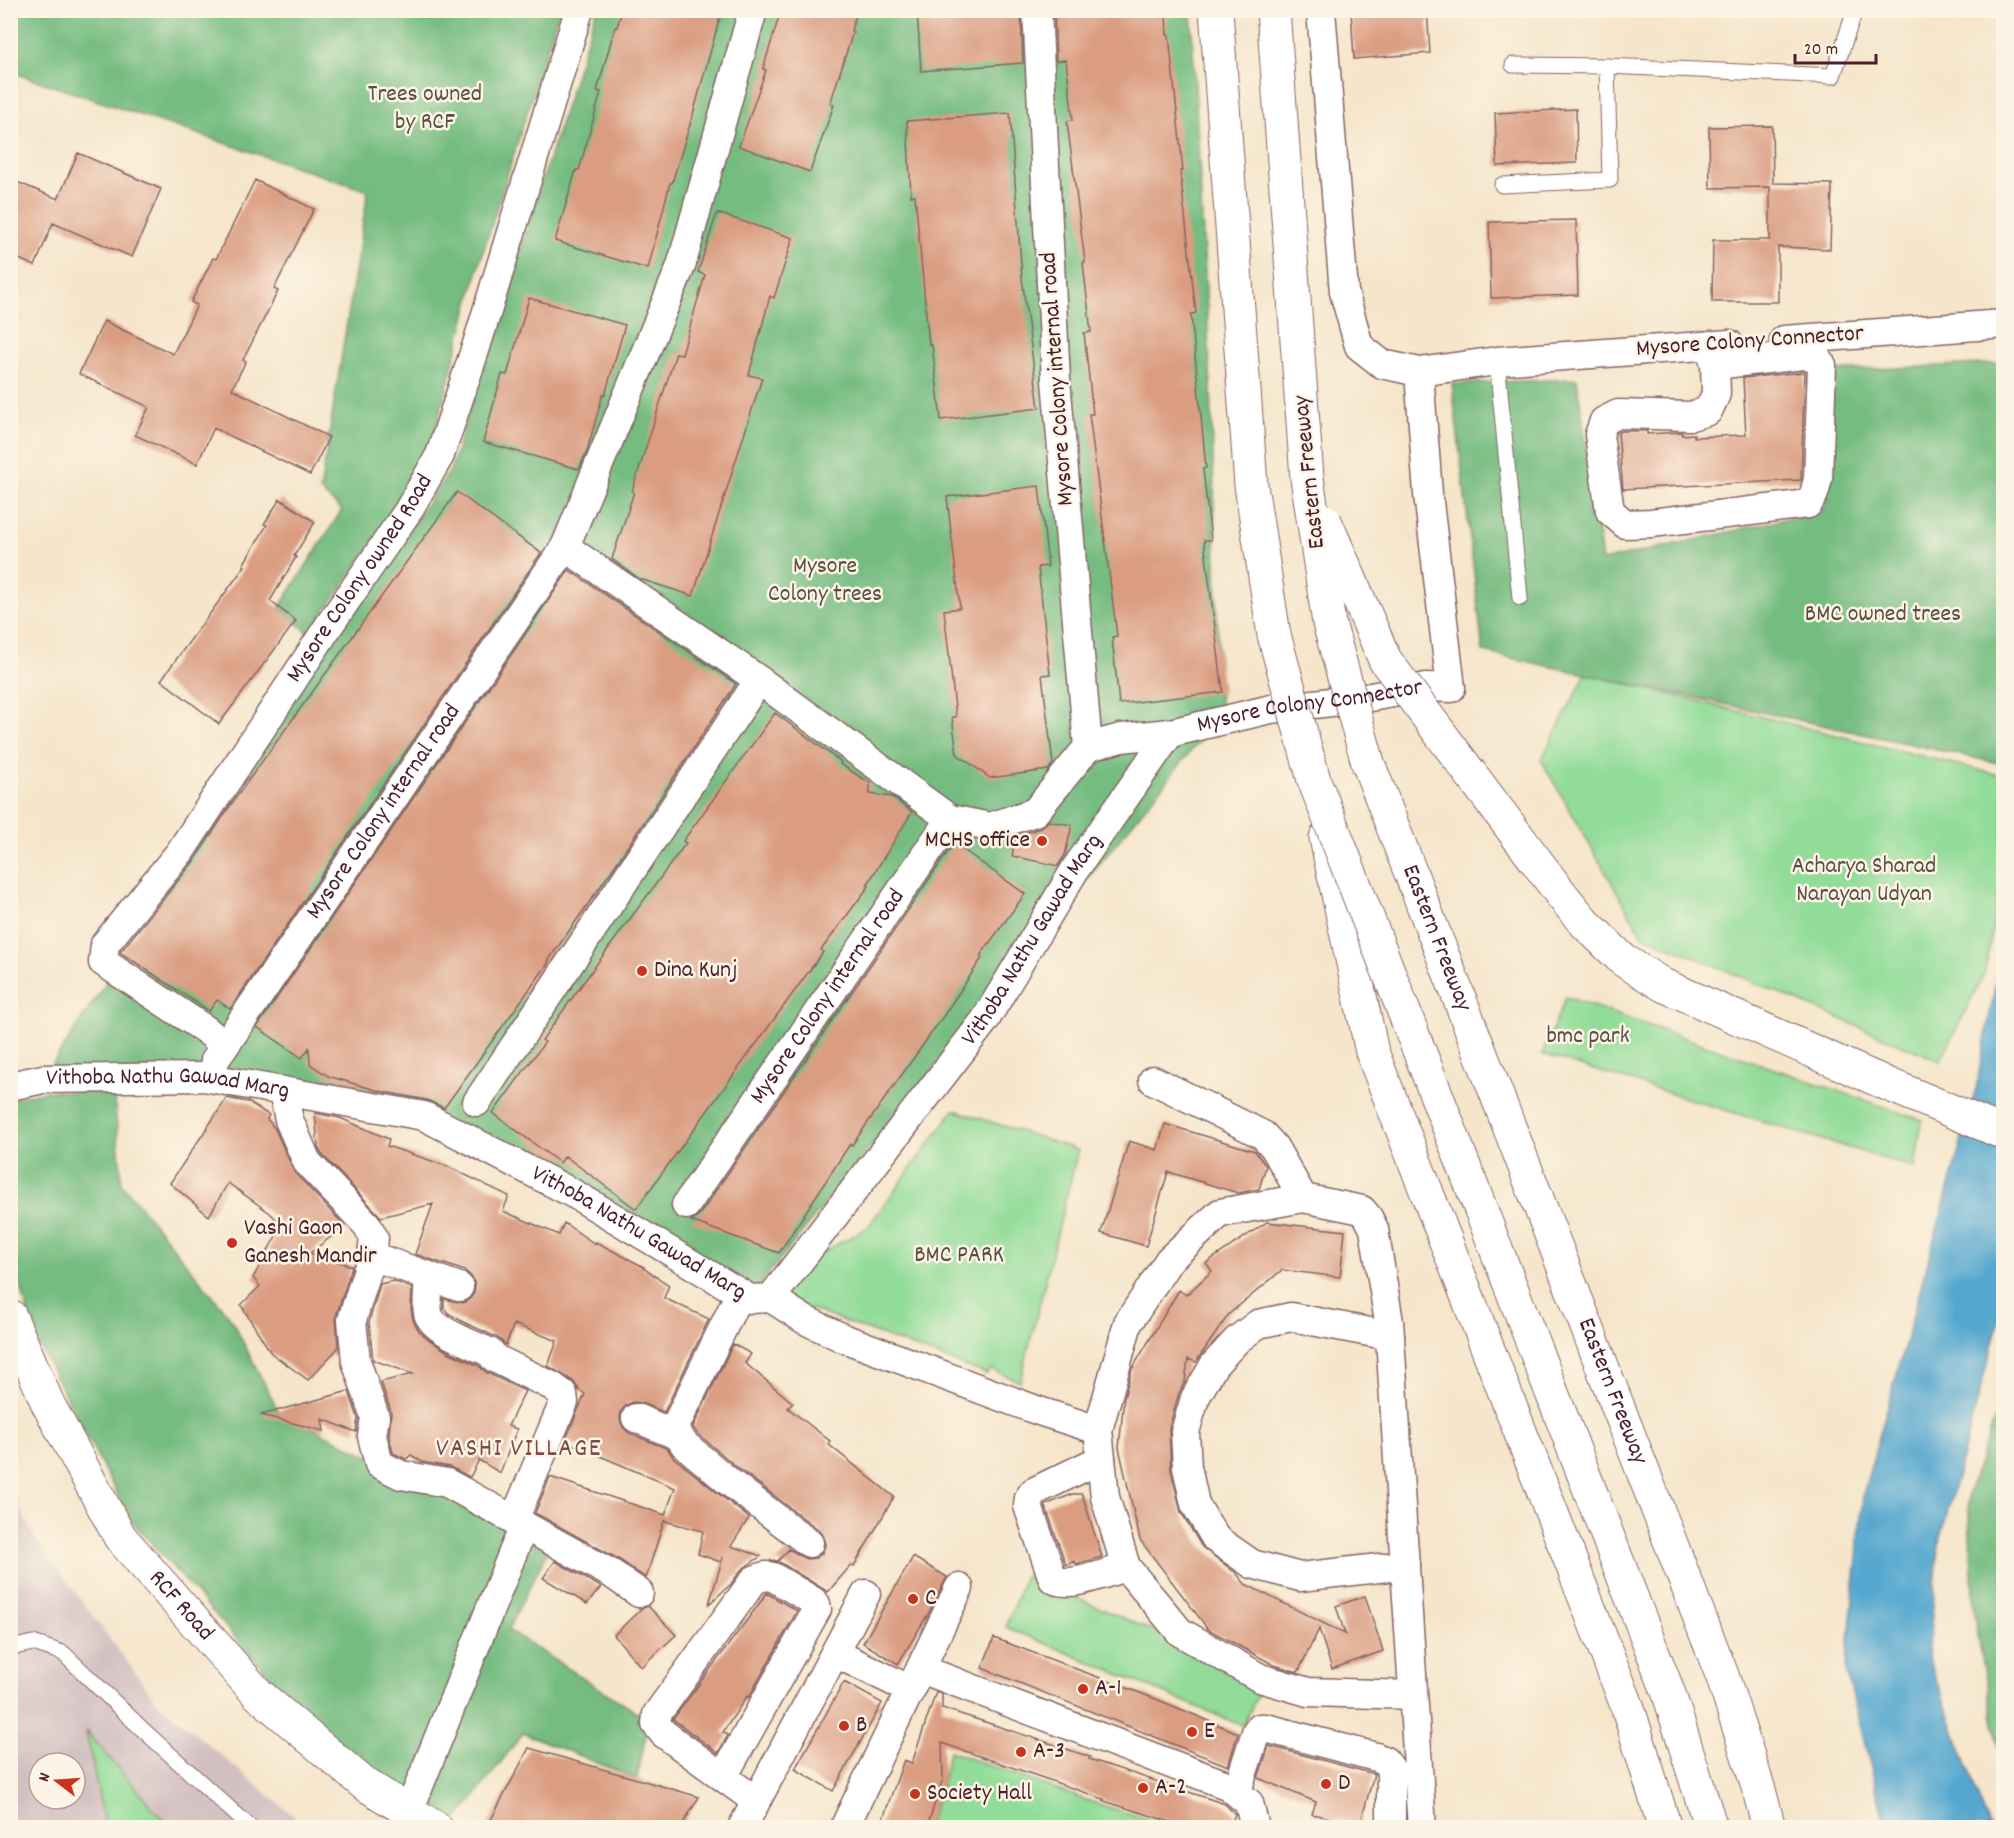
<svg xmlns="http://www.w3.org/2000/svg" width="2014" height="1838" viewBox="0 0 2014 1838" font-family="Dekko,sans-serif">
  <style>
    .industrial { fill: #d2bfc1; fill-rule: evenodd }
    .green { fill: #91dc98; stroke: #6e7e62; stroke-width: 1.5 }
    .forest { fill: #74bc80; stroke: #5f6e56; stroke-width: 1.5 }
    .water { fill: #54a7cf; stroke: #4f637d; stroke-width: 1.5 }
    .building { fill: #da9d82 }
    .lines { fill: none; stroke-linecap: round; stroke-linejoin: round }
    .lane-casing { stroke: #866463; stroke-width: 17 }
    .street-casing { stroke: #866463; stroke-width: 31 }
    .secondary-casing { stroke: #866463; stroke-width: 35 }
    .highway-casing { stroke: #866463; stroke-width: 35 }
    .lane { stroke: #fff; stroke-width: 15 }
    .street { stroke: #fff; stroke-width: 28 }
    .secondary { stroke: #fff; stroke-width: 33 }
    .highway { stroke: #fff; stroke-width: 33 }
    .highway-bridge-casing { stroke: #866463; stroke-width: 35; stroke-linecap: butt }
    .highway-bridge { stroke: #fff; stroke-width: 33 }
    .poi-dot { fill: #c8321e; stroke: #fcf5e5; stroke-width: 2 }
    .labels { text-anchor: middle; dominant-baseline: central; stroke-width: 5; stroke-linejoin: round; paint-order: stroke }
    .park-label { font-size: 24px; fill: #5c4e46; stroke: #fcf5e5 }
    .street-label { font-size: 24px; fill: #4a1f2b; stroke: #fcf5e5 }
    .poi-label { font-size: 24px; fill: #4a1f2b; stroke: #fcf5e5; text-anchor: start }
    .neighbourhood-label { font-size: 26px; letter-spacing: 1.5px; fill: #7c4b49; stroke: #fcf5e5 }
  </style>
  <rect width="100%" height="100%" fill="#fcf5e5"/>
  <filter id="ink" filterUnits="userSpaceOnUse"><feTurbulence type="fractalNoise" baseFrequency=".0167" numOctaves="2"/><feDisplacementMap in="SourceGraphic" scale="12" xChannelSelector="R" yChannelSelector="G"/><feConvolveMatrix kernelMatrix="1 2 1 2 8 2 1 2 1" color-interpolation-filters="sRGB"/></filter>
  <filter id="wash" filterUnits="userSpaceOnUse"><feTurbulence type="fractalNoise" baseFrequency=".008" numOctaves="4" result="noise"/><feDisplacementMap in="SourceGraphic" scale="24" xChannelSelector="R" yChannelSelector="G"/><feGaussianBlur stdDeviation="1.35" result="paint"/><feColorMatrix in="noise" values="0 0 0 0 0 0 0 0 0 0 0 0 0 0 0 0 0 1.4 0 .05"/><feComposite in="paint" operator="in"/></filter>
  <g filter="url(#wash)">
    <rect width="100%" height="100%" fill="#f5e5ca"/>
    <path class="industrial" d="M10 1487 34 1537 157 1702 307 1827H11ZM39 1763H75V1799H39Z"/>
    <path class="green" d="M1586 674 2003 776V866L1985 972 1940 1061 1642 935 1541 760Z
      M1566 997 1922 1120 1915 1168 1542 1054Z
      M954 1110 1078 1150 1020 1382 991 1369 987 1374 756 1289 867 1228Z
      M1025 1576 1265 1679 1243 1726 1006 1627Z
      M86 1731 169 1827H105Z
      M949 1751 1086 1800 1173 1827 927 1828 943 1779Z"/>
    <path class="forest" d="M11 11H559L479 265 425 470 309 633 279 608 342 510 320 491 368 191 11 72Z
      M596 11H1191L1211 386 1220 715 756 1289 424 1116 48 1071 337 630 450 471Z
      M2003 363V764L1483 652 1452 384 1577 379 1602 561 1824 510 1831 371Z
      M46 1091 114 1093 122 1184 231 1319 279 1412 551 1545 508 1630 649 1720 637 1779 523 1733 457 1820 384 1780 289 1698 131 1520 35 1338 11 1251 10 1099Z
      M2003 1396V1766L2001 1761 1974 1615 1968 1493Z"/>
    <path class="water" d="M2003 943V1305L1939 1544 1928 1657 1988 1824 1992 1827H1886L1846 1670 1863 1495 1976 1089Z"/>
    <g id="blocks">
      <path class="building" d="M622 10H722L692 118 672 183H670L648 269 555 241 576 170H579L601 92 597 91 615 27H617Z
        M781 10H857L851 31 853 32 830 104 834 105 810 172 739 146 766 70 763 69Z
        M917 10H1021L1023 63 921 71Z
        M1054 10H1166L1167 35H1169L1183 171H1180L1196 313 1191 314 1206 468 1203 469 1211 540H1204L1223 692 1119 704 1112 637 1117 636 1089 414H1093L1084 333 1091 332 1083 263 1085 262 1067 121 1073 120 1066 60 1056 61Z
        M1351 10H1427L1430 53 1354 59Z
        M1576 109 1577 163 1497 166 1495 113Z
        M1010 113 1022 278 1039 408 941 420 932 345H929L915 195 911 196 907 121Z
        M1772 126 1773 183 1832 184 1830 249 1778 247V302H1712L1713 240H1770V187L1710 188 1709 127Z
        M78 153 161 189 132 257 53 223 35 266 10 255V179L58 199Z
        M255 180 314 209 274 289 278 291 243 360 246 361 232 389 329 437 310 475 214 428 197 464 135 435 149 407 79 374 104 321 173 354 197 305 191 302 213 258 216 259Z
        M717 213 793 238 774 298 770 296 749 375 762 378 693 596 640 579 612 559 634 492 632 491 676 353 682 354 705 275 698 272Z
        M1576 220 1578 295 1491 298 1489 222Z
        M529 298 625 325 605 395 603 394 587 451 579 469 483 442 502 374 507 375Z
        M1805 372 1801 480 1623 489 1618 432 1622 431H1647V434L1682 432V435L1694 434V437L1746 435 1743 378Z
        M1039 486 1048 566 1038 567 1050 674 1042 675 1053 764 1048 770 990 778 957 754 952 717H956L944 610 960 608 947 497Z
        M457 492 541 553 230 1009 217 1000 209 1011 121 953V951L194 861 232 803Z
        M280 499 315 522 294 556 296 557 270 601 296 621 219 724 161 680 245 566 243 565 267 525 264 524Z
        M569 570 736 684 614 867 548 961 549 962 444 1108 427 1100 379 1091 328 1076 310 1064 309 1048 302 1058 257 1027Z
        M775 713 841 762 840 764 870 783V794L892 797 912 812 867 885 869 886 821 950 823 952 636 1209 565 1156 560 1163 493 1113 545 1042 542 1040 588 976 686 843 683 841Z
        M1049 821 1072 825 1065 855 1058 866 1012 856 1016 836 1040 828Z
        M954 843 1025 894 980 956 982 958 942 1018 852 1145 850 1144 779 1253 691 1221 700 1214Z
        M227 1098 248 1102 269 1115 267 1119 275 1129 295 1173 345 1226 310 1253 352 1266 336 1316 338 1348 308 1380 271 1353 241 1305 260 1286 253 1278 282 1225 270 1213 228 1183 209 1216 170 1183Z
        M315 1113 340 1118 389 1139 387 1146 447 1166 509 1196 503 1211 559 1235 564 1223 595 1244 596 1242 644 1267 643 1268 669 1285 664 1298 709 1319 664 1412 642 1403 633 1402 626 1405 621 1411 620 1420 623 1427 629 1433 668 1449 673 1457 749 1518 731 1546 761 1556 741 1570 731 1584 709 1604 723 1557 721 1562 698 1554 703 1531 664 1521 646 1578 620 1560 535 1513 550 1477 665 1515 675 1488 565 1441 585 1394 579 1390 573 1381 548 1366 557 1341 514 1324 506 1345 498 1338 463 1322 448 1313 444 1308V1299L463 1303 470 1299 474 1293 475 1285 472 1277 465 1271 415 1254 433 1204 381 1217 321 1153 318 1147Z
        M1165 1124 1255 1151 1266 1166 1259 1189 1238 1193 1168 1172 1146 1246 1101 1233 1129 1141 1157 1150Z
        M1267 1222 1345 1231 1340 1277 1282 1270 1229 1314 1196 1362 1188 1359 1185 1382 1179 1393 1169 1428 1171 1470 1181 1512 1202 1547 1237 1574 1245 1584 1345 1634 1336 1606 1365 1596 1383 1651 1332 1669 1319 1629 1298 1672 1274 1665 1208 1629 1140 1540 1119 1448 1124 1398 1132 1369 1179 1290 1186 1295 1212 1271 1206 1263Z
        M393 1281 412 1288 411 1309 413 1320 419 1331 428 1339 448 1352 479 1366 487 1373 525 1391 508 1426 517 1429 500 1473 479 1460 470 1477 450 1467 422 1462 411 1455 406 1459 393 1453 389 1435 391 1412 381 1382 413 1374 373 1360 369 1322 380 1284Z
        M733 1344 751 1354 745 1363 793 1403 788 1408 830 1441 828 1444 894 1497 854 1566 851 1565 828 1592 781 1563 770 1560 778 1561 789 1549 806 1559 816 1558 822 1553 825 1546 824 1537 819 1530 738 1468 697 1433 693 1427Z
        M349 1391 358 1418 356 1432 322 1419 324 1431 261 1415Z
        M1073 1494H1082L1102 1557 1076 1564 1075 1561 1066 1565 1045 1505Z
        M913 1557 947 1577 927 1616 898 1664 863 1643Z
        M555 1561 601 1587 587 1604 543 1578Z
        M767 1593 797 1611 749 1697 747 1696 723 1732 728 1735 718 1753 673 1719Z
        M648 1606 676 1635 641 1667 614 1635 641 1609Z
        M994 1638 1156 1699 1238 1733 1228 1766 982 1668Z
        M844 1682 882 1703 833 1791 795 1769Z
        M936 1692 942 1694V1708L1052 1744 1090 1757 1089 1759 1225 1804 1235 1814 1230 1827H1187L1104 1801V1799L942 1743 943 1779 927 1827H880L904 1760 912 1763Z
        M1269 1746 1374 1774 1360 1825 1312 1814 1316 1802 1258 1778Z
        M529 1748 679 1791 699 1797 681 1827H487Z"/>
    </g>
  </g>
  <g filter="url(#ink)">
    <use href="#blocks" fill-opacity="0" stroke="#866463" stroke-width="1.5"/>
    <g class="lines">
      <g class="lane-casing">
        <path id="lane" d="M1607 66 1833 76 1855 10
          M1502 185 1610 180 1607 66 1513 65
          M1497 361 1520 598
          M10 1648 33 1643 63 1653 141 1728 251 1828"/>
      </g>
      <g class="street-casing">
        <g id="street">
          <path d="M1784 340 2004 324"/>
          <path d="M1710 345 1715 365 1716 394 1708 411 1691 416 1618 414 1604 421 1599 435 1610 511 1625 524 1651 523 1808 504 1814 494 1818 479 1822 365 1815 356 1803 355 1715 365"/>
          <path d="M1419 372 1497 361 1729 344"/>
          <path d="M759 680 950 819 990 827 1035 812 1088 747 1056 380 1037 10"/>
          <path id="s1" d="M1088 747 1121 738 1170 733 1271 709 1365 698 1426 687 1451 688 1428 494 1419 372 1382 364 1359 346 1344 292 1321 10"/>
          <path id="s2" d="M225 1045 206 1030 103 962 105 944 180 852 330 624 408 511 440 455 477 344 579 10"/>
          <path id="s3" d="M215 1060 565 547 681 266 753 10"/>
          <path d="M1153 1080 1263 1135 1274 1147 1303 1198"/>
          <path id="s4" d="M10 1086 43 1079 204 1077 424 1116 576 1195 750 1299 771 1298 985 1020 1076 868 1170 733"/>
          <path d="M283 1091 289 1120 307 1162 367 1225 374 1238 372 1256 459 1287"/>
          <path d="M477 1102 759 680 565 547"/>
          <path id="s5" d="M686 1205 950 819"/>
          <path d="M372 1256 352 1320 356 1361 375 1417 372 1436 379 1464 401 1475 447 1483 612 1574 639 1593"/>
          <path d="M427 1275C430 1289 426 1302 428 1313 432 1331 475 1345 491 1353L494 1358 552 1386 563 1394 564 1402 514 1520"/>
          <path d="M771 1298 805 1320 843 1338 1039 1411 1098 1430"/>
          <path d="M1390 1336 1291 1317 1258 1324 1237 1340 1214 1365 1195 1398 1185 1432 1187 1467 1195 1504 1216 1539 1252 1564 1300 1577 1405 1565"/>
          <path d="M636 1418 679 1436 684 1444 728 1481 809 1543"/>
          <path d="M672 1433 740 1293"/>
          <path d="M1101 1459 1033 1492 1029 1498 1028 1506 1053 1579C1070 1589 1107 1572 1126 1567"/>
          <path d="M835 1653 911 1690"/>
          <path d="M921 1669 1229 1786 1249 1803 1255 1828"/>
          <path d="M1413 1695 1308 1692 1260 1678 1180 1632 1126 1567 1105 1497 1098 1430 1128 1323 1169 1260 1220 1213 1303 1198 1362 1210 1368 1217 1374 1229 1389 1322 1422 1828"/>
          <path d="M723 1777 817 1609 816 1604 813 1601 773 1577 765 1576 754 1580 657 1714 656 1724 663 1733 723 1777 756 1801"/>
          <path d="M1237 1791 1256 1732 1259 1728H1266L1376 1757 1385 1761 1391 1769V1828"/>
          <path d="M409 1811 524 1525"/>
          <path d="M846 1824 959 1588"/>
          <path d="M742 1828 866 1594"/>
        </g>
      </g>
      <g class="secondary-casing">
        <g id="secondary">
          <path id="s6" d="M10 1316 48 1404 120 1537 258 1694 363 1783 436 1828"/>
        </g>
      </g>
      <g class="highway-casing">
        <path id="highway" d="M1273 10 1307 478
          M1326 838 1372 1052 1628 1708 1665 1828
          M1561 894 1583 921 1623 960 1663 985 1885 1083 2004 1133"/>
      </g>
      <use href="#lane" class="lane"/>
      <use href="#street" class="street"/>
      <use href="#secondary" class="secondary"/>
      <use href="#highway" class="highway"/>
      <g class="highway-bridge-casing">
        <g id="highway-bridge">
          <path d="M1216 10 1251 485 1274 635 1314 780 1669 1694 1711 1828"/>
          <path id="s7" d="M1307 478 1329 623 1368 763 1722 1675 1759 1790 1769 1828"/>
          <path d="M1325 521 1385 660 1561 894"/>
        </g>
      </g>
      <use href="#highway-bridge" class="highway-bridge"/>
    </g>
  </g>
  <g class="poi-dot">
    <circle cx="1042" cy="841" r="6"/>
    <circle cx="642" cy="971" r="6"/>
    <circle cx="232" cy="1243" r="6"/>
    <circle cx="913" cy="1599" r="6"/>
    <circle cx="1083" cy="1689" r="6"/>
    <circle cx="844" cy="1726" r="6"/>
    <circle cx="1192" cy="1732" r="6"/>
    <circle cx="1021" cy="1752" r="6"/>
    <circle cx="1326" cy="1784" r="6"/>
    <circle cx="1143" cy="1788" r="6"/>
    <circle cx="915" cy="1794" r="6"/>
  </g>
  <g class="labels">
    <g class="park-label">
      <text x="425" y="95">Trees owned<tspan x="425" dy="28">by RCF</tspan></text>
      <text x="825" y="567">Mysore<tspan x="825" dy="28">Colony trees</tspan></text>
      <text x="1883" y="615">BMC owned trees</text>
      <text x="1864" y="867">Acharya Sharad<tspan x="1864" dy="28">Narayan Udyan</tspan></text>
      <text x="1588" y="1037">bmc park</text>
      <text x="959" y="1256">BMC PARK</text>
    </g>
    <g class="street-label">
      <text transform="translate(1750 342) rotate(-4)">Mysore Colony Connector</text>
      <text transform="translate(1058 379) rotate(-94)">Mysore Colony internal road</text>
      <text transform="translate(1310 472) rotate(-96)">Eastern Freeway</text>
      <text stroke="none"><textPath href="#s2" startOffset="612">Mysore Colony owned Road</textPath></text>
      <text stroke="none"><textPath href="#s1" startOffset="226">Mysore Colony Connector</textPath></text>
      <text stroke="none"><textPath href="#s3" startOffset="300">Mysore Colony internal road</textPath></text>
      <text stroke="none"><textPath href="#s7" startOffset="480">Eastern Freeway</textPath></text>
      <text stroke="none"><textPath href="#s4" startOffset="1257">Vithoba Nathu Gawad Marg</textPath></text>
      <text stroke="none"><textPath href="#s5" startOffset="252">Mysore Colony internal road</textPath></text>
      <text stroke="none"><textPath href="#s4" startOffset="159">Vithoba Nathu Gawad Marg</textPath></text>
      <text stroke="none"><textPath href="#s4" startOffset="663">Vithoba Nathu Gawad Marg</textPath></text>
      <text stroke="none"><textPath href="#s7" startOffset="966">Eastern Freeway</textPath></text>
      <text stroke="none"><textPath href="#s6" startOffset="339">RCF Road</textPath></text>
    </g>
    <g class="poi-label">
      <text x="1030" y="841" text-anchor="end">MCHS office</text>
      <text x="654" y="971">Dina Kunj</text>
      <text x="244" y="1229">Vashi Gaon<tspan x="244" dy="28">Ganesh Mandir</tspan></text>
      <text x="925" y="1599">C</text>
      <text x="1095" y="1689">A-1</text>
      <text x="856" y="1726">B</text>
      <text x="1204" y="1732">E</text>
      <text x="1033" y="1752">A-3</text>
      <text x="1338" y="1784">D</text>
      <text x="1155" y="1788">A-2</text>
      <text x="927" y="1794">Society Hall</text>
    </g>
    <g class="neighbourhood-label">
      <text x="519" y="1449">VASHI VILLAGE</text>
    </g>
  </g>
  <rect width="2014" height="1838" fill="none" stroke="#fcf5e5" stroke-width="36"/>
  <g transform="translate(57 1781) rotate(287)"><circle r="28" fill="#fcf5e5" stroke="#b59f9b" stroke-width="1.5"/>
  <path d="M0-4.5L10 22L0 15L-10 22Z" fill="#c8321e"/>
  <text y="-9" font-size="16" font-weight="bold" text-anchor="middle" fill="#4a1f2b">N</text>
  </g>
  <path d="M1795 54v9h81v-9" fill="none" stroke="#4a1f2b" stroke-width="3"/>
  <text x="1804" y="54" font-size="18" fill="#4a1f2b" stroke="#fcf5e5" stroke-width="4.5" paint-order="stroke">20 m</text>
</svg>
